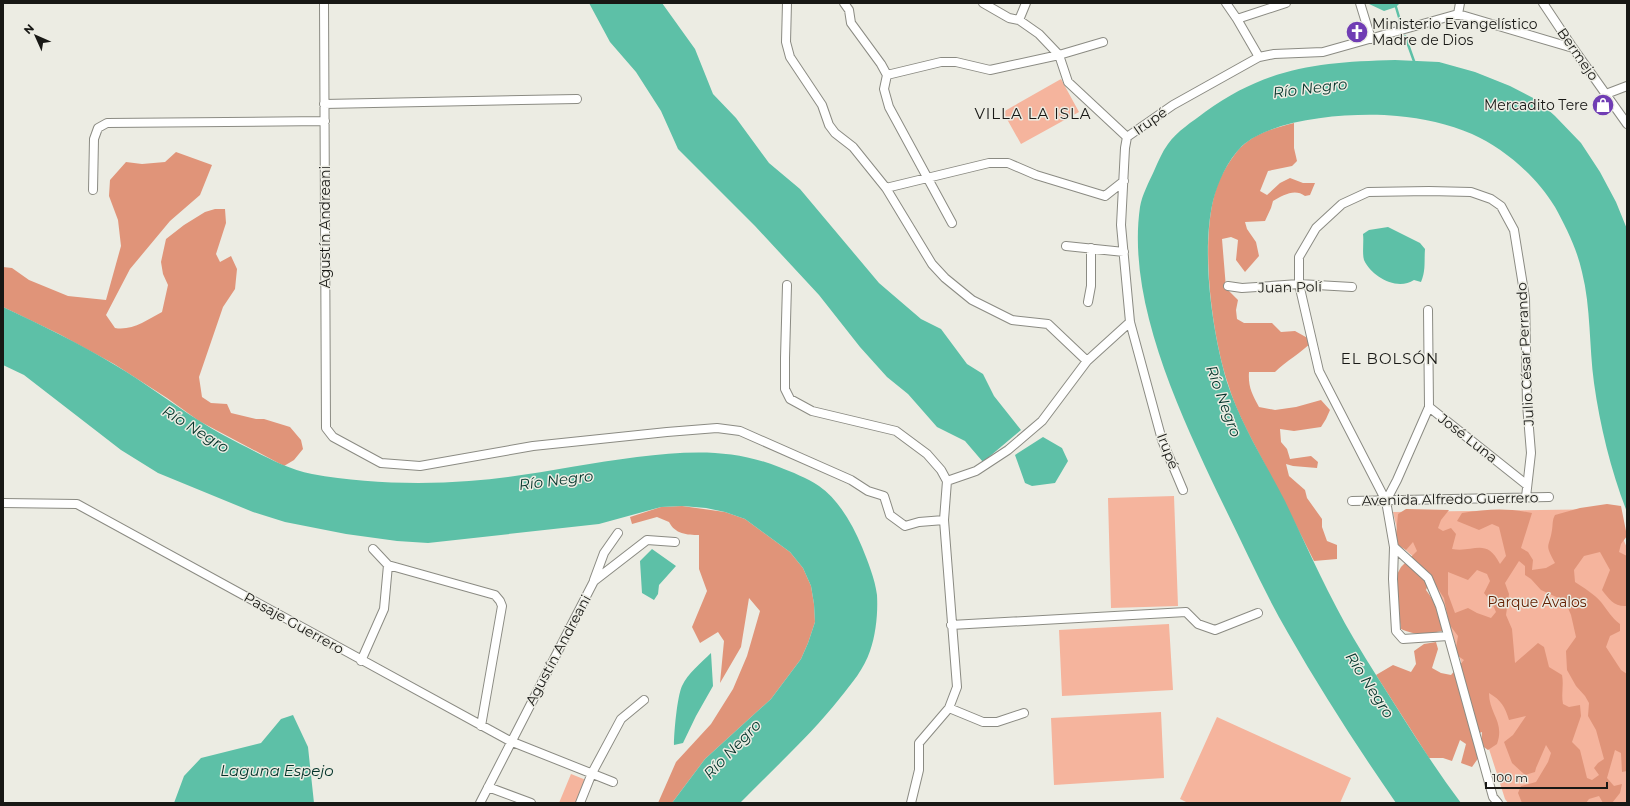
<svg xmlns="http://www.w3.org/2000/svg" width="1630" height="806" viewBox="0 0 1630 806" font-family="Montserrat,sans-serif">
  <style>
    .green { fill: #f5b49d }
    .forest { fill: #e09479; fill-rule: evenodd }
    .water { fill: #5dc0a7 }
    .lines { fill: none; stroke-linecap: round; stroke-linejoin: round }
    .stream { stroke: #5dc0a7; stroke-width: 2.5 }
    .street-casing { stroke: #8b8b83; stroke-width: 10 }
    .street { stroke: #fff; stroke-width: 8 }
    .labels { text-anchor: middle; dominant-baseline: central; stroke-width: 3; stroke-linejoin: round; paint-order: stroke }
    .poi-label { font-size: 14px; fill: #181815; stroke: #ecece3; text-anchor: start }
    .street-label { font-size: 14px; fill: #181815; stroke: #ecece3 }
    .park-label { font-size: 14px; fill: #632002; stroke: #ecece3 }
    .water-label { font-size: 15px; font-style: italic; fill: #04342a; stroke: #ecece3 }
    .neighbourhood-label { font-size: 15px; letter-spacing: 1px; fill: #181815; stroke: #ecece3 }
  </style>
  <rect width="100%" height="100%" fill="#ecece3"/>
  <path class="green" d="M1061 79 1079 112 1021 144 1003 112Z
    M1174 496 1178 606 1111 608 1108 498Z
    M1611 509 1627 548V803H1508L1505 799 1433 574 1401 546 1393 512Z
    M1169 624 1173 690 1062 696 1059 630Z
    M1161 712 1164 778 1054 785 1051 718Z
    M1217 717 1351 778 1340 803H1188L1180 799Z
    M571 774 586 780 576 803H559Z"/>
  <path class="forest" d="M1294 123V148L1297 161 1292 166 1268 171 1260 191 1267 195 1280 183 1290 178 1303 183H1315L1310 195 1305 196C1295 188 1283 195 1273 201L1271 208 1265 221 1245 222 1247 229 1256 242 1259 256 1245 272 1236 260 1238 240 1231 237 1222 239 1226 288 1238 300 1236 310 1237 319 1244 323H1272L1281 332 1295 331 1313 341C1301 353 1286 361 1275 372H1249C1248 387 1252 394 1259 407L1275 410 1296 407 1321 400 1330 410 1326 419 1321 427 1294 431 1280 429 1281 442 1287 449 1290 459 1311 456 1318 462 1317 468 1293 466 1286 464 1289 476 1305 490 1307 498 1322 519V527L1327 541 1337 545V559L1314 561C1297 527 1280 494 1263 461 1250 436 1236 411 1228 384 1211 333 1198 231 1219 181 1224 170 1232 157 1240 148 1255 133 1275 128 1294 123Z
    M176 152 212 165 200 195 170 221 130 269 106 315 115 328C132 331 147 320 162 312L168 285 163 274 161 262 166 239 184 225 205 212 215 209H225L226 223 216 254 220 262 231 256 237 269 235 289 223 307 199 377 202 397 211 403 227 404 231 413 256 419H264L290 427 301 440 303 449 294 460 284 466 199 421 167 398 114 364 59 334 3 307V267L12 268 29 280 68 296 106 300 121 246 118 220 109 196 110 180 126 162 142 164 165 162Z
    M1607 504 1621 506 1627 536 1621 544 1619 552 1627 556V606C1614 607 1609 599 1602 590L1610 570 1600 552 1584 556 1574 570 1575 582C1584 588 1594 594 1601 602 1608 611 1611 617 1620 624V631L1610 636 1606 647 1621 670 1627 674V771L1622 772 1621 753 1615 750 1607 778 1614 786 1622 784 1620 793 1612 803H1603L1599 796 1589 799 1586 803H1522L1518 793 1521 786 1536 782 1548 762 1551 753 1546 745 1536 768 1535 772 1525 775 1512 763 1504 742 1513 735 1526 716 1509 720C1505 707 1501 700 1489 693 1489 714 1505 722 1497 744L1488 750 1481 745 1482 732 1477 734 1479 757 1472 767 1461 763 1466 744 1460 740 1452 761 1443 758H1429L1376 675 1393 665 1411 672 1416 664 1414 651 1424 644 1436 642 1438 649 1432 668 1441 673 1451 675 1464 660 1455 654 1458 636 1449 624 1444 598 1431 578 1426 590C1436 604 1442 613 1442 631 1426 634 1417 636 1401 629L1394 580 1401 567 1417 551 1413 542 1406 550 1398 545 1396 535 1398 514 1406 509 1449 510 1441 520 1438 528 1443 531 1451 528 1456 534 1452 549C1474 553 1486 537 1500 564L1506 556 1499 527 1492 524 1479 530 1457 521 1462 513C1488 509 1507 508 1532 513L1521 548 1528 552 1533 560 1532 570 1546 568 1555 563C1544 543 1549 549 1552 530 1553 525 1552 520 1555 515L1580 508ZM1519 561 1525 566V575L1531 579 1541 590 1565 601 1571 615 1576 637 1566 651 1567 670 1576 686 1585 696 1589 703 1588 716 1596 730 1604 759 1598 763 1594 768 1599 775 1592 780 1587 778 1580 750 1572 742 1581 716 1580 705 1569 707 1563 704C1561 693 1564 685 1562 675L1549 667 1544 647 1538 643 1515 663 1512 629 1506 615 1509 594 1505 583ZM1477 570 1487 574 1490 581 1484 593 1492 603 1496 612 1491 618 1477 613 1468 608 1455 613 1448 594V572L1468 580Z
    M682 506 725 512 745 519 790 552 803 568 811 586 814 604 815 622 808 643 801 659 771 699 705 759 672 803H658L676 762 711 724 733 689 747 656 760 611 749 598 741 647 720 683 724 641 718 632 700 643 692 627 707 591 699 569V535C687 535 675 534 669 522L657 517 632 524 630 517 661 507Z"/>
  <path class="water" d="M589 3H662L695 49 713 94 736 118 769 163 800 189 879 283 921 319 941 329 967 364 983 374 994 396 1021 430 983 462 965 441 937 427 908 394 887 377 860 347 819 295 755 226 678 149 661 111 636 72 610 42Z
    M1367 3H1400L1396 7 1384 11Z
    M1395 60 1439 62 1475 72 1510 86 1537 100 1555 116 1581 143 1600 172 1616 202 1627 229V512C1611 471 1600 426 1594 383 1589 346 1591 308 1582 272 1577 249 1566 227 1555 207 1536 176 1505 149 1472 134 1449 124 1422 118 1397 116 1356 112 1274 117 1242 146 1227 161 1218 182 1213 201 1201 253 1212 331 1227 382 1240 423 1265 462 1285 501 1307 547 1328 595 1354 639 1369 665 1386 690 1402 716 1421 746 1440 775 1461 803H1396C1358 748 1321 691 1288 633 1264 592 1245 548 1224 506 1183 420 1126 304 1140 207 1142 195 1149 182 1154 171 1158 162 1162 152 1168 144 1177 131 1192 122 1205 112 1267 67 1320 62 1395 60Z
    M1388 227 1420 243 1425 249C1424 262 1426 270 1421 282L1414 280C1397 291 1372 277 1364 260 1362 253 1364 242 1363 234L1369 230Z
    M3 307C41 325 79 343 115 365 144 382 170 402 198 420 216 432 235 441 254 451 272 460 291 470 312 474 362 483 418 485 469 481 525 477 581 464 637 457 688 451 731 448 779 467 792 472 807 478 819 486 839 500 853 525 862 547 868 562 875 579 877 595 878 613 876 634 870 651 864 669 852 683 840 698 810 736 774 768 740 803H672L705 759 771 699 801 659 808 643 815 622 814 604 811 586 803 568 790 552 745 519 725 512 706 508 682 506 661 507 599 524 428 543 397 541 346 534 285 522 253 512 158 473 121 450 24 375 3 365Z
    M1043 437 1062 448 1068 461 1055 483 1032 486 1025 483 1015 455Z
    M652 549 676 566 659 585 658 594 654 600 642 593 640 561Z
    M711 653 713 686 696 716 683 743 674 745C674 733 677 697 682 686 688 673 701 663 711 653Z
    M293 715 308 747 314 803H174L184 776 201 758 261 743 281 719Z"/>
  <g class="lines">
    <path class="stream" d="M1396 7 1401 24
      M1405 36 1415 64"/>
    <g class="street-casing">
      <path id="street" d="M324 3 326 428 333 437 381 463 420 466 533 446 667 432 717 428 740 431 851 480 868 491 884 496 890 515 905 526 919 522 944 520
        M787 3 786 42 790 57 822 105 829 125 835 133 853 147 886 188 932 264 945 278 972 300 1012 320 1048 324 1087 361
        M844 3 849 10 851 23 881 64 887 75 884 89 889 107 952 223
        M983 3 1009 18 1019 20 1039 34 1059 55 1068 82 1127 137
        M1226 3 1237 19 1259 57
        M1360 3 1371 39
        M1543 3 1573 48 1627 124
        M1458 14 1573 48
        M1458 14 1460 3
        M1237 19 1286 3
        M1019 20 1026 3
        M887 75 941 62H956L990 70 1059 55 1103 42
        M1606 94 1627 86
        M324 104 577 99
        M886 188 989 163H1008L1036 175 1105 196 1124 181
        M93 190 94 139 98 128 107 123 325 121
        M1066 246 1124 252
        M787 285 785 358V389L790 399 812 411 896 431 927 454 941 470 947 481
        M1228 286 1242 288 1299 284 1352 287
        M1088 302 1091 286V248
        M1429 407 1527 485
        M1183 490 1162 440 1130 322 1121 225 1125 148 1127 137 1173 105 1259 57 1274 54 1323 52 1458 14
        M1352 501 1549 497
        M1386 501 1397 480 1429 407 1428 310
        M3 503 77 504 510 741 613 782
        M1394 547 1393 579 1396 631 1403 639 1448 636
        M373 549 388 565 495 595 500 601 502 606 481 726
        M594 580 604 553 618 533
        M951 625 1186 612 1198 624 1215 630 1258 613
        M361 661 384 609 388 565
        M949 708 983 722H997L1024 713
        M488 787 531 803
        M480 803 594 581 647 540 675 542
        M580 803 592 773 621 719 644 700
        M911 803 919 770V743L949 708 957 687 944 520 947 481 976 471 1008 450 1042 421 1087 361 1130 322
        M1498 803 1493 797 1440 606 1428 578 1394 547 1386 501 1319 371 1299 284V257L1316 228 1342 204 1368 192 1429 191 1471 192 1491 199 1501 206 1514 230 1525 298 1527 404 1531 453 1526 497"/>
    </g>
    <use href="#street" class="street"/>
  </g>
  <defs>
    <g id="church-disc" transform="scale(1.15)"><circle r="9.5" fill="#703db4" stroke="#ecece3"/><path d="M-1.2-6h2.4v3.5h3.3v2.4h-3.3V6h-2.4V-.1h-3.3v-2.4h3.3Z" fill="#fff"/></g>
    <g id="shop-disc" transform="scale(1.15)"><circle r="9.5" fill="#703db4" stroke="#ecece3"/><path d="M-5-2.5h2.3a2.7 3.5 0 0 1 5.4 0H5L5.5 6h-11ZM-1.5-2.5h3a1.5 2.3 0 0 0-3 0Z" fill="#fff"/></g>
  </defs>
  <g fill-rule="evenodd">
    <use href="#church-disc" x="1357" y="32"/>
    <use href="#shop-disc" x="1603" y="105"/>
  </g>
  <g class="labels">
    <g class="poi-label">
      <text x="1372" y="24">Ministerio Evangelístico<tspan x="1372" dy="16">Madre de Dios</tspan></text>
      <text x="1588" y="105" text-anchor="end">Mercadito Tere</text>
    </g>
    <g class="street-label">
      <text transform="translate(1578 54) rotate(55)">Bermejo</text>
      <text transform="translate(1150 121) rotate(-35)">Irupé</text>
      <text transform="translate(325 227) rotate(-90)">Agustín Andreani</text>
      <text transform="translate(1290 287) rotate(-1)">Juan Polí</text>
      <text transform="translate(1525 354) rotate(-93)">Julio César Perrando</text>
      <text transform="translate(1468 438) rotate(38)">José Luna</text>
      <text transform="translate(1168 451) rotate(69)">Irupé</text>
      <text transform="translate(1450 499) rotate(-1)">Avenida Alfredo Guerrero</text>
      <text transform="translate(294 623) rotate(29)">Pasaje Guerrero</text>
      <text transform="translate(558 650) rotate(-62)">Agustín Andreani</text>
    </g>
    <g class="park-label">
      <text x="1537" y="602">Parque Ávalos</text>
    </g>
    <g class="water-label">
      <text transform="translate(1310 88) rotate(-7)">Río Negro</text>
      <text transform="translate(1224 401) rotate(70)">Río Negro</text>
      <text transform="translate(196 429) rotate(32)">Río Negro</text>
      <text transform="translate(556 480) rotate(-7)">Río Negro</text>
      <text transform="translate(1370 685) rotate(57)">Río Negro</text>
      <text transform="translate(732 749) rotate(-46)">Río Negro</text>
      <text x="277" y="770">Laguna Espejo</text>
    </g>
    <g class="neighbourhood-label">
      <text x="1033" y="113">VILLA LA ISLA</text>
      <text x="1390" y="358">EL BOLSÓN</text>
    </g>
  </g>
  <rect width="1630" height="806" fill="none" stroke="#181815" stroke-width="8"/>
  <g transform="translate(36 36) rotate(315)" stroke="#ecece3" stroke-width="3" paint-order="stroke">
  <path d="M0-3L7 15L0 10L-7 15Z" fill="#181815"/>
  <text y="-6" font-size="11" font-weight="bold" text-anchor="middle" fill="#181815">N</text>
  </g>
  <path d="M1486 782v6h121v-6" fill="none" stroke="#181815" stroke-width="2"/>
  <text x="1492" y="782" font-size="12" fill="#181815" stroke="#ecece3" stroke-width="3" paint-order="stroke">100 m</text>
</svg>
